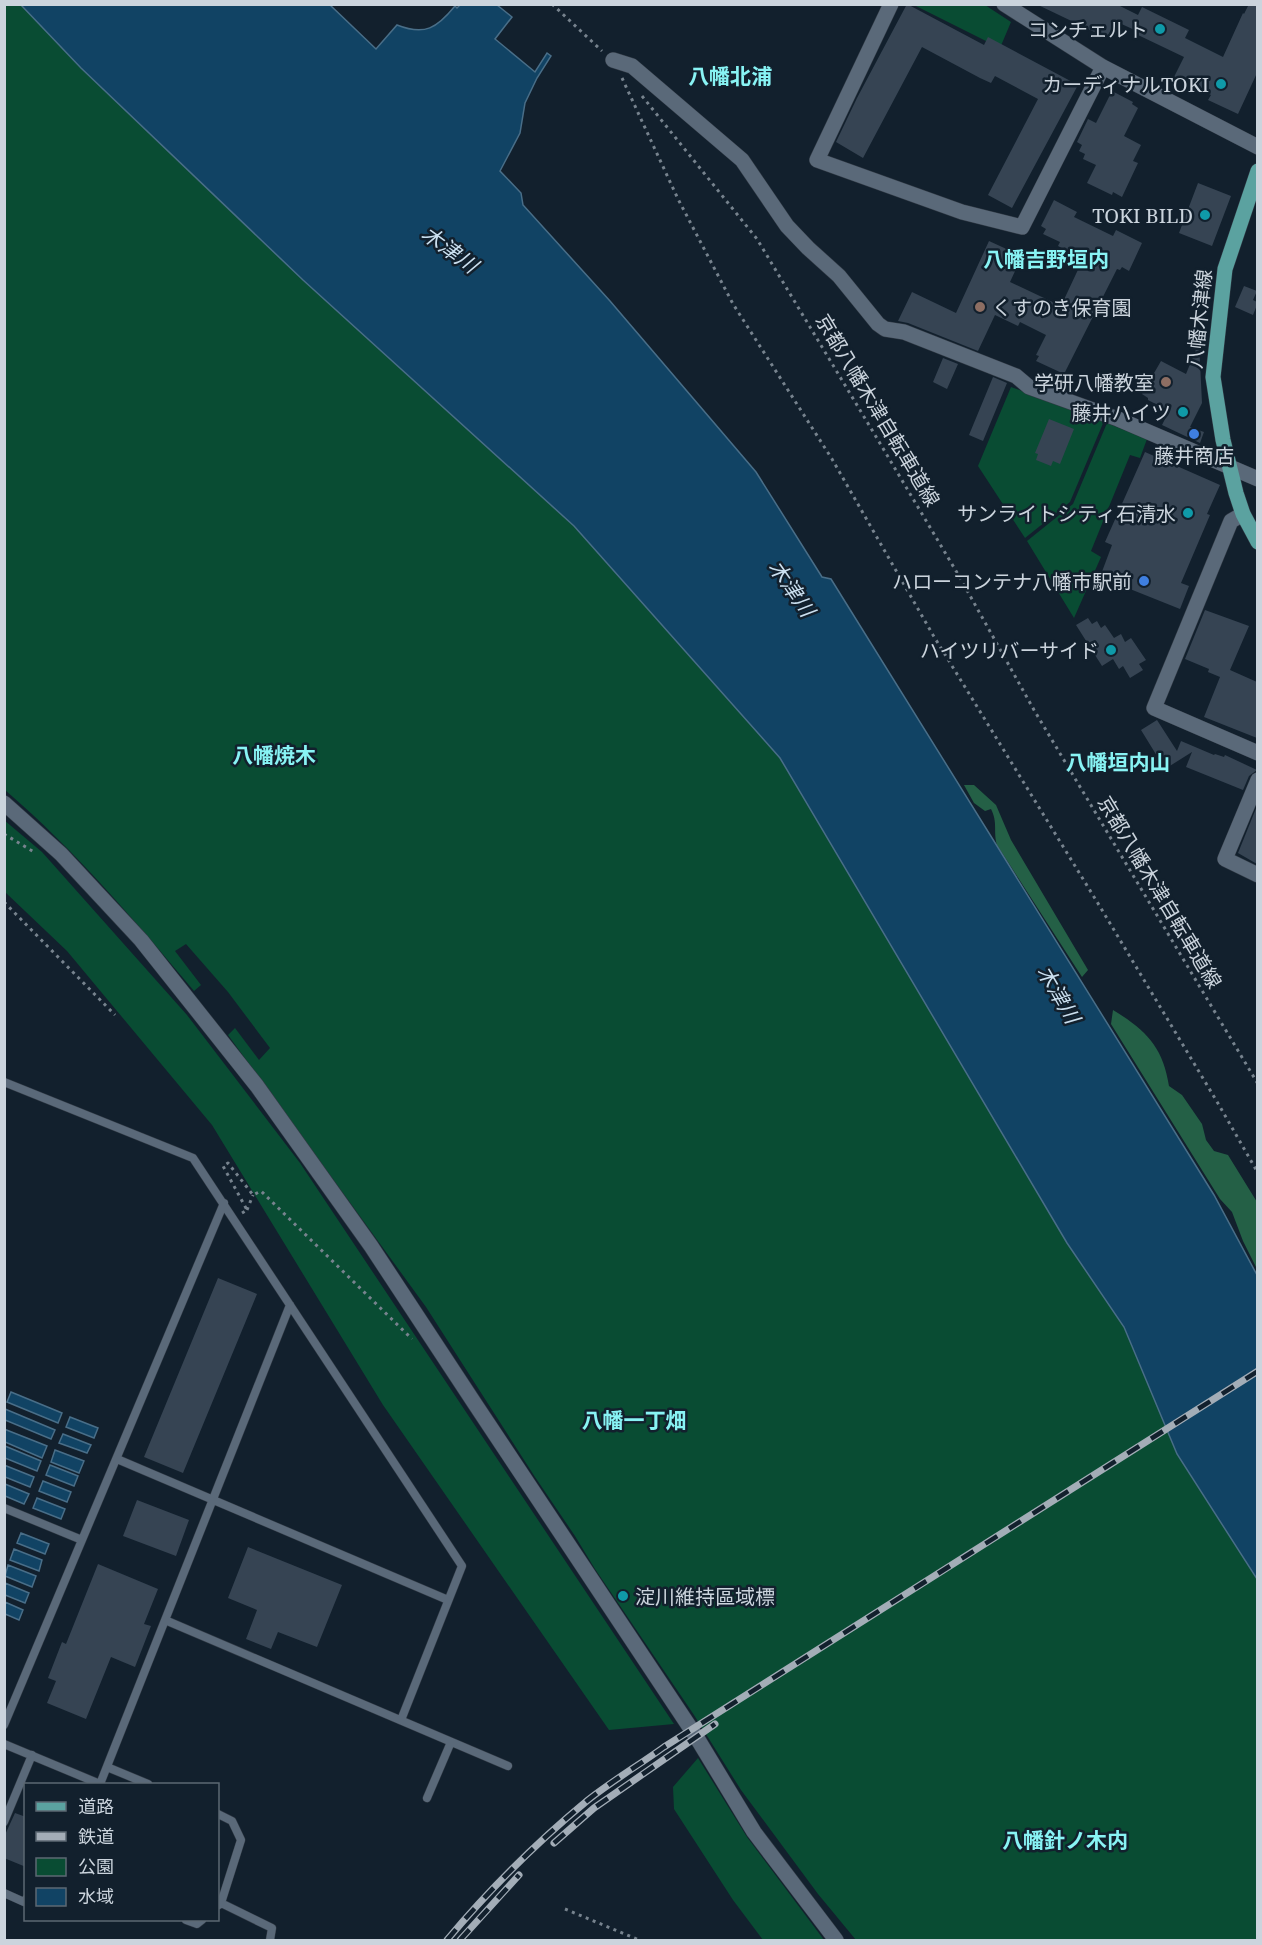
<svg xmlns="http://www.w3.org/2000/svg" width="1262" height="1945" viewBox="0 0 1262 1945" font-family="'Noto Serif','Noto Sans JP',serif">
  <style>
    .green { fill: #094c33 }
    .forest { fill: #246046 }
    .water { fill: #114364; stroke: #496e88; stroke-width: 1.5 }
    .building { fill: #364453 }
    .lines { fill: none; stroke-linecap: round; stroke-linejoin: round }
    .service-casing { stroke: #313a45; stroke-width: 9 }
    .minor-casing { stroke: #313a45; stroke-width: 16 }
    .primary-casing { stroke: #313a45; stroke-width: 16 }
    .path { stroke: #77838e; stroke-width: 3; stroke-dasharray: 3 4.5; stroke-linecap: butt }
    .service { stroke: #5a6979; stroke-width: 8 }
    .minor { stroke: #5a6979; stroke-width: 15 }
    .primary { stroke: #5ba2a0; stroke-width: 15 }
    .rail-casing { stroke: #a3adb7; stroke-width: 7 }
    .rail { stroke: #12202d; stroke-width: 4.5; stroke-dasharray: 14; stroke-linecap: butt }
    .culture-dot { fill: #0f9aa8; stroke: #12202d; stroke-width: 2 }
    .education-dot { fill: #8d6e63; stroke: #12202d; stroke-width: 2 }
    .shop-dot { fill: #3f7fe0; stroke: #12202d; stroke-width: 2 }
    .labels { text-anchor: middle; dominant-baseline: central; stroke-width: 5; stroke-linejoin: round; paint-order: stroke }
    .poi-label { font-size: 20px; fill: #cbd4dd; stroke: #12202d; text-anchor: end }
    .street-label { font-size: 20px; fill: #cbd4dd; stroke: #12202d }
    .neighbourhood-label { font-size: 21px; font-weight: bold; fill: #88f3f4; stroke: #12202d }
    .water-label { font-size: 21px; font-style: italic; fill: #cadfef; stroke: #12202d }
  </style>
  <rect width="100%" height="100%" fill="#12202d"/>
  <path class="green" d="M21 4 81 68 303 280 574 526 780 758 1067 1243 1124 1327 1177 1454 1257 1579V1940H856L818 1894 741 1790 694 1715 595 1569 575 1536 535 1477 426 1307 228 1035 235 1028 259 1060 270 1048 228 992 186 944 175 951 201 985 194 991C135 921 75 850 5 790L4 5Z
    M914 5H985L1011 22 1000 48Z
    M1011 387 1104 421 1070 502 1025 538 978 466Z
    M1107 423 1147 439 1140 458 1130 455 1091 551 1101 557 1074 618 1027 541 1073 504Z
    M4 820 42 852 187 1015 300 1163 674 1724 609 1730 383 1405 212 1125 67 951 5 892Z
    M698 1758 747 1837 824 1940H763L733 1900 674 1809 673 1787Z"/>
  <path class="forest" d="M964 785H974L996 805 1011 840 1088 970 1082 977 997 845C993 831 998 823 991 809L985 811 974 803Z
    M1113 1010C1146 1030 1163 1047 1169 1086L1182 1095 1202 1124 1206 1140 1214 1151 1228 1155 1257 1202V1269L1243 1241 1232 1212 1220 1199 1111 1024Z"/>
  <path class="water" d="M21 5H330L376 49 397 25C425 36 437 28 455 6L457 8 460 5H497L512 17 495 39 535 72 547 53 551 56 537 78 525 103 520 133 500 171 521 193 523 205 610 301 756 472 822 577 831 579 1214 1195 1257 1275V1579L1177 1454 1124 1327 1067 1243 780 758 574 526 303 280 81 68Z
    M11 1392 62 1413 58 1423 7 1402Z
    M5 1409 55 1430 51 1439 5 1420Z
    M70 1417 98 1428 94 1438 66 1427Z
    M4 1429 47 1446 42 1458 5 1442Z
    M63 1434 91 1445 87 1453 59 1443Z
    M5 1446 41 1461 37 1471 5 1458Z
    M55 1450 84 1461 79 1473 51 1462Z
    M4 1465 34 1477 30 1487 5 1477Z
    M50 1465 78 1476 74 1486 46 1475Z
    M43 1481 71 1492 67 1502 39 1491Z
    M5 1484 29 1494 24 1504 5 1496Z
    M37 1498 65 1509 61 1519 33 1508Z
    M21 1533 49 1544 45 1554 17 1543Z
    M14 1549 42 1560 39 1571 10 1560Z
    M8 1565 36 1576 32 1587 5 1576Z
    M5 1583 29 1593 25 1603 5 1595Z
    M5 1602 23 1610 19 1620 5 1614Z"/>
  <path class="building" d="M907 4 984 45 988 37 1078 85 1012 208 988 195 1038 99 995 76 991 83 980 78 922 47 863 158 836 142 857 98Z
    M1036 4H1116L1138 15 1142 7 1189 30 1185 38 1223 57 1243 13 1244 14 1249 4H1257V73L1238 114 1208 100 1211 95 1174 77 1184 57 1138 35 1139 32 1115 21 1107 38Z
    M1112 91 1133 102 1132 104 1138 108 1124 136 1141 145 1133 161 1138 163 1122 197 1113 192 1112 195 1087 183 1096 165 1083 159 1085 154 1079 151 1082 145 1077 142 1088 119 1096 123Z
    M1198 183 1231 196 1212 246 1179 233Z
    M1054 200 1077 212 1074 217 1113 236 1116 230 1142 243 1129 271 1122 267 1120 270 1117 269 1064 374 1036 361 1039 356 1036 355 1046 335 1020 322 1018 326 995 315 978 351 908 323 898 321 912 292 956 313 989 241 1022 256 1010 282 1061 306 1083 259 1058 246 1060 242 1043 234 1046 229 1041 226Z
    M1244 286 1257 291 1253 300 1257 302V305L1253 315 1235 307Z
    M1199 342 1202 403 1190 427 1204 432 1200 443 1162 425 1169 411 1148 400V398L1142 394 1161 361 1186 374Z
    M943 358 958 364 947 389 933 382Z
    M993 377 1007 383 983 441 969 435Z
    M1049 419 1074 429 1060 464 1053 461 1051 466 1036 460 1038 454 1035 453Z
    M1145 452 1220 485 1207 514 1210 515 1181 583 1189 586 1180 609 1100 577 1112 545 1105 542Z
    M1205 610 1249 626 1230 670 1257 682V738L1204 717 1220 677 1208 672 1209 669 1185 659Z
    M1088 618 1092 624 1097 621 1101 628 1105 625 1114 638 1121 634 1125 642 1131 638 1146 660 1139 664 1143 670 1130 678 1123 666 1119 669 1113 659 1102 666 1076 625Z
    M1157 720 1177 751 1181 741 1214 755 1215 754 1224 757 1225 755 1257 770 1249 776 1243 790 1186 767 1192 752 1165 769 1141 730Z
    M1257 806V864L1238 853Z
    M218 1278 257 1294 183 1473 144 1457Z
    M137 1500 189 1520 176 1556 123 1536Z
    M248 1547 342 1585 317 1647 278 1632 271 1649 246 1639 257 1610 228 1598Z
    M98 1564 158 1589 144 1624 151 1626 135 1667 111 1657 86 1719 47 1703 56 1681 48 1678 62 1642 66 1644Z
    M15 1813 26 1817V1867L4 1858V1837Z"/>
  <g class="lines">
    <g class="service-casing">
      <path id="service" d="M4 1082 193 1158 462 1566 401 1720
        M117 1459 448 1600
        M4 1508 82 1540
        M165 1620 508 1766
        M4 1725 224 1203
        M4 1744 100 1784
        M107 1767 148 1784
        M100 1784 290 1305
        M427 1798 451 1742
        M218 1814 232 1821 241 1840 221 1903
        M4 1822 32 1755
        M4 1893 24 1902 26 1899
        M219 1905 221 1903 272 1928 270 1940
        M186 1920 197 1924 202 1920"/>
    </g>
    <g class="minor-casing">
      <path id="minor" d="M891 4 817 160 962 212 1022 227 1103 67
        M1004 4 1103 67 1258 147
        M613 60 632 66 742 160 787 226 808 248 839 276 878 324 885 329 904 332 1016 376 1029 387 1118 419 1258 479
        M1243 514 1231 521 1154 708 1258 753
        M1258 780 1225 859 1258 875
        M4 803 61 854 141 940 257 1086 371 1246 475 1404 697 1738 754 1832 836 1940"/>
    </g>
    <g class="primary-casing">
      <path id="primary" d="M1258 171 1225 269 1213 377 1223 440 1236 493 1243 514 1258 542"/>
    </g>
    <path class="path" d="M552 4 602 51
      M622 78 678 199 733 304 832 459 933 635 1099 905 1219 1105 1258 1173
      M642 96 757 239 878 440 959 576 1034 710 1258 1084
      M4 834 34 852
      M4 902 115 1015
      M247 1210 253 1195
      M242 1213 247 1210 223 1166 228 1163 253 1195 261 1191 412 1339
      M565 1909 639 1940"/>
    <use href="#service" class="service"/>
    <use href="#minor" class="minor"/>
    <use href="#primary" class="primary"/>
    <g class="rail-casing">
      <path id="rail" d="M554 1843 594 1808 715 1724
        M447 1940C489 1890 537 1842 588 1800 612 1781 639 1765 664 1747L1258 1371
        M460 1940 519 1875"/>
    </g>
    <use href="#rail" class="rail"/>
  </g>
  <g class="culture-dot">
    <circle cx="1160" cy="29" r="6"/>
    <circle cx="1221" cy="84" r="6"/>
    <circle cx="1205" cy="215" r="6"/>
    <circle cx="1183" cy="412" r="6"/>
    <circle cx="1188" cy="513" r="6"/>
    <circle cx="1111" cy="650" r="6"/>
    <circle cx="623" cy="1596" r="6"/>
  </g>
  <g class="education-dot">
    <circle cx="980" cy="307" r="6"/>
    <circle cx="1166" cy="382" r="6"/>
  </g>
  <g class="shop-dot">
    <circle cx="1194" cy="434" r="6"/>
    <circle cx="1144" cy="581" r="6"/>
  </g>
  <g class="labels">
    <g class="poi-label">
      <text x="1148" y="29">コンチェルト</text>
      <text x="1209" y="84">カーディナルTOKI</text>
      <text x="1193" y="215">TOKI BILD</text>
      <text x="992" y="307" text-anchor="start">くすのき保育園</text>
      <text x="1154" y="382">学研八幡教室</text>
      <text x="1171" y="412">藤井ハイツ</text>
      <text x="1194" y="455" text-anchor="middle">藤井商店</text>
      <text x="1176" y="513">サンライトシティ石清水</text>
      <text x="1132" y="581">ハローコンテナ八幡市駅前</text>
      <text x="1099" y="650">ハイツリバーサイド</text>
      <text x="635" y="1596" text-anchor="start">淀川維持區域標</text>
    </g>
    <g class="street-label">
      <text transform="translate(1199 319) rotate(-84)">八幡木津線</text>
      <text transform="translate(878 410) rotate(59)">京都八幡木津自転車道線</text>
      <text transform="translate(1160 892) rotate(59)">京都八幡木津自転車道線</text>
    </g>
    <g class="neighbourhood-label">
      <text x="730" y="76">八幡北浦</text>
      <text x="1046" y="259">八幡吉野垣内</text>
      <text x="274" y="755">八幡焼木</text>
      <text x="1118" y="762">八幡垣内山</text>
      <text x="634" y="1420">八幡一丁畑</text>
      <text x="1065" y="1840">八幡針ノ木内</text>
    </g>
    <g class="water-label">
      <text transform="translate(450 249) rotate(36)">木津川</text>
      <text transform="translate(792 588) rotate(55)">木津川</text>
      <text transform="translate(1059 994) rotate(60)">木津川</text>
    </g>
  </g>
  <rect width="1262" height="1945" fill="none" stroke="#cbd4dd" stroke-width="12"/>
  <rect x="24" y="1783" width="195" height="138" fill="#12202d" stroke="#5c6873" stroke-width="1.5"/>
  <rect x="36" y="1802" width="30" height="9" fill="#5ba2a0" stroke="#5c6873" stroke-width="1.5"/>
  <text x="78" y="1813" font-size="18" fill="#cbd4dd">道路</text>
  <rect x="36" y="1832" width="30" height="9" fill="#a3adb7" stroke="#5c6873" stroke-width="1.5"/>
  <text x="78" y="1843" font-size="18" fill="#cbd4dd">鉄道</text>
  <rect x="36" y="1858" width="30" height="18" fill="#094c33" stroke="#5c6873" stroke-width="1.5"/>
  <text x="78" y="1873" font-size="18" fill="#cbd4dd">公園</text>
  <rect x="36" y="1888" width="30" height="18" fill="#114364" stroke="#5c6873" stroke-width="1.5"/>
  <text x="78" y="1903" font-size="18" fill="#cbd4dd">水域</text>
</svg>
